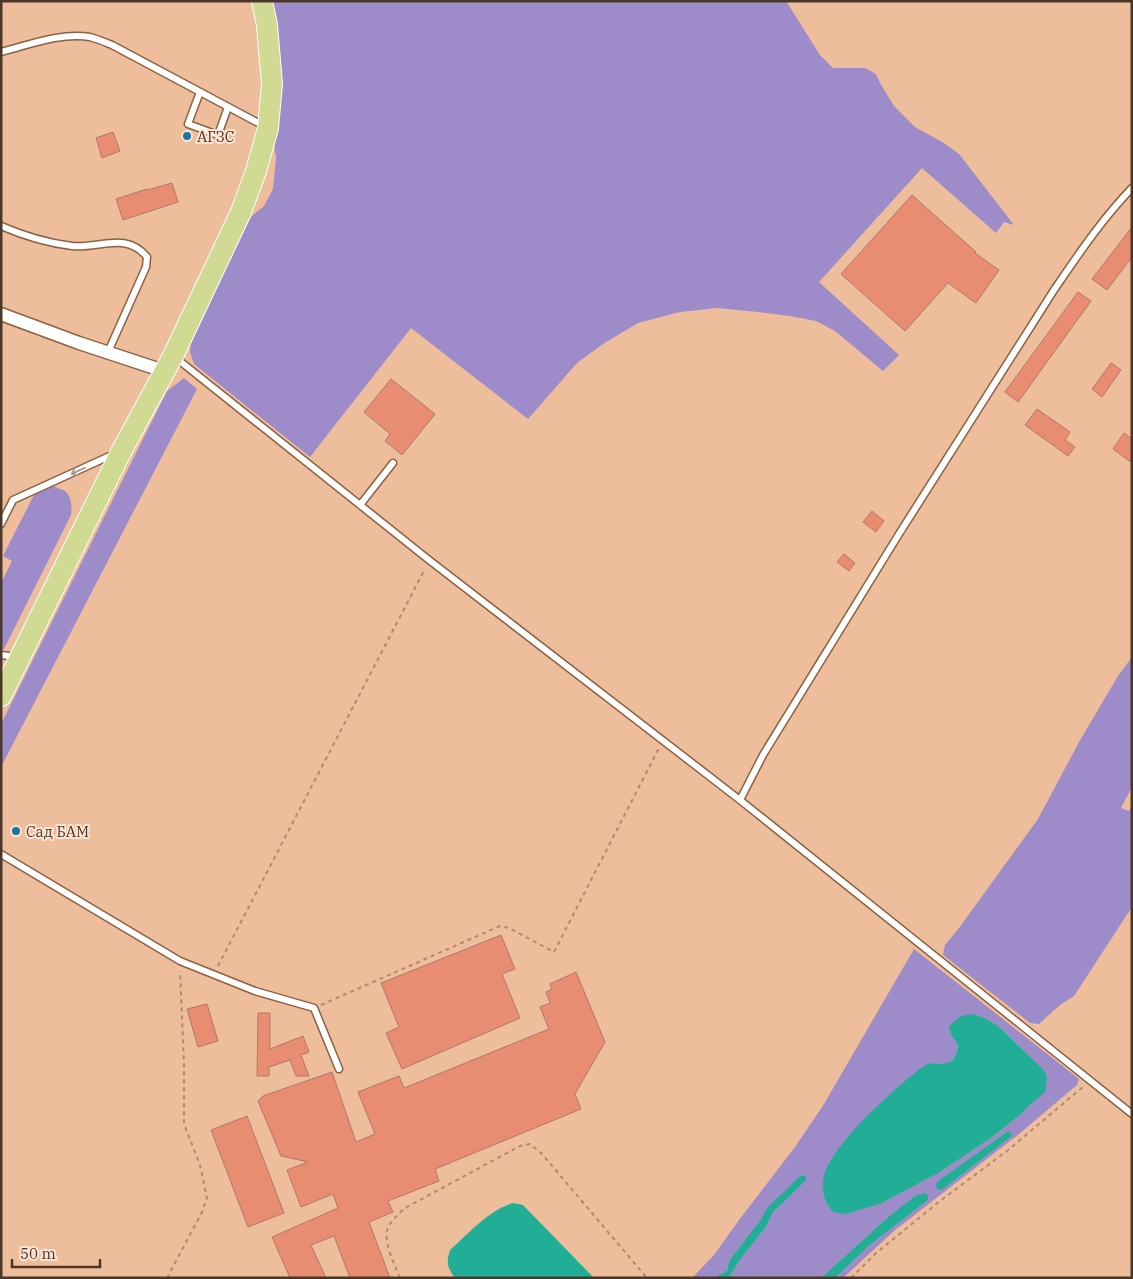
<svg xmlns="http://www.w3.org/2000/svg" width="1133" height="1279" viewBox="0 0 1133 1279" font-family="'IBM Plex Serif',serif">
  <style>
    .green { fill: #9d8bca; fill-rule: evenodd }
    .water { fill: #22ae96 }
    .building { fill: #e88c72; stroke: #b07969 }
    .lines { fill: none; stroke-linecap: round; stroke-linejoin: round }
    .lane-casing { stroke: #8c6141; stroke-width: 9 }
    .street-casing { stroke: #8c6141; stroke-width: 15 }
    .primary-casing { stroke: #fff; stroke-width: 22 }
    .path { stroke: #b08a70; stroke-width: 2; stroke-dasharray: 4 4; stroke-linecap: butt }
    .lane { stroke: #fff; stroke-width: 6 }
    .street { stroke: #fff; stroke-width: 12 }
    .primary { stroke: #d0da93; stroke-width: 20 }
    .oneway { stroke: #a59b94 }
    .poi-dot { fill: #1a75a3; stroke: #fde4d2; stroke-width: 2 }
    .labels { text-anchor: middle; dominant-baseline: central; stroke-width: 4; stroke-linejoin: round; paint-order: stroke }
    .poi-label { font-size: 15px; fill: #4b3729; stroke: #fde4d2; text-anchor: start }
  </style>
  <rect width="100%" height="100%" fill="#eebd9b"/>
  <path class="green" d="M269 1H786L820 55 833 68H865L876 74 880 83 894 106 915 127 944 143 959 154 1014 225 1004 222 996 233 922 168 819 282 899 355 883 371 835 331 816 321 790 316 758 312 717 308 680 312 638 323 603 344 577 363 528 419 411 328 310 457 194 364 190 352 191 340 246 221 264 206 273 189 276 158 274 143 280 89V55L277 28Z
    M184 378 197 389 1 767V724L167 391Z
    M53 486C56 488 62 489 65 491 72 497 72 508 71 515L4 649 1 651V583L12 561 3 556 34 495Z
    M1132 657V787L1121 808 1129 811 1132 806V907L1074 996 1060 1005 1039 1024 1030 1023 943 955 945 945 959 928 1038 819 1079 742 1118 676Z
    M914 949 1079 1079 1077 1085 1019 1134 895 1230 843 1278H835L870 1245 928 1200 887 1218 821 1278H729L739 1261 766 1227 773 1212 784 1201 751 1232 729 1261 727 1271 720 1275 718 1278H692L714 1255 739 1220 795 1147 824 1104ZM972 1014 985 1018 998 1026 1043 1069 1032 1103 1020 1115 991 1138 940 1172 882 1203 826 1169 836 1154 853 1131 930 1063 941 1064 952 1061C961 1047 958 1043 949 1031ZM1008 1131 1013 1135 942 1190V1178Z"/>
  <path class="water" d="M972 1014 985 1018 998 1026 1043 1069 1047 1077 1045 1092 1032 1103 1020 1115 991 1138 940 1172 882 1203 846 1214 833 1212C822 1200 820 1185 826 1169 832 1156 843 1143 852 1132 863 1119 917 1067 930 1063 933 1063 938 1064 941 1064 945 1063 949 1062 952 1061 966 1039 949 1042 949 1026L961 1016Z
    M1008 1131 1013 1135 942 1190 937 1189 936 1184 942 1178Z
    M800 1176H806V1180L773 1212 766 1227 739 1261 729 1278H718L719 1275 727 1271 729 1261 751 1232 758 1224 768 1207Z
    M924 1193 928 1195V1200L870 1245 835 1278H821L887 1218 915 1196Z
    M513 1203 523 1205 594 1278H455C447 1267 446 1263 450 1250 469 1233 489 1210 513 1203Z"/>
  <path class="building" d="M113 132 120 151 102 158 96 138Z
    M172 183 178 202 123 220 116 199 147 189V190Z
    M912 195 976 252 975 253 999 270 976 303 948 283 905 331 841 274Z
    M1132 227V257L1107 290 1092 279Z
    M1078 292 1091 301 1018 402 1005 392Z
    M1111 363 1121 370 1102 397 1092 389Z
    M391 379 435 414 402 455 385 441 390 434 364 412Z
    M1037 409 1070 432 1065 440 1075 447 1068 456 1025 425Z
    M1124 433 1132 439V463L1113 449Z
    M872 511 884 521 876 532 863 522Z
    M844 554 855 563 849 571 837 562Z
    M501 935 515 969 502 974 520 1018 402 1069 386 1033 399 1027 381 983Z
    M576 972 605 1042 575 1094 581 1109 435 1169 439 1181 388 1201 393 1212 369 1222 390 1278H350L334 1236 311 1245 326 1278H290L272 1237 338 1208 333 1194 301 1207 287 1170 308 1162 281 1156 258 1101 263 1096 332 1072 356 1142 375 1134 358 1092 399 1076 404 1088 549 1029 540 1007 550 1003 546 992 552 989 550 984Z
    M207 1004 218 1041 198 1047 187 1009Z
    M258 1013H270V1049L303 1036 309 1052 301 1055 309 1076H296L290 1060 269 1067V1076H257Z
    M247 1116 284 1213 248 1227 211 1130Z"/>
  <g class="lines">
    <g class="lane-casing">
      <path id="lane" d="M1 52C28 45 62 32 90 37 97 39 105 42 112 45L264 126
        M200 92 188 124 218 135 228 107
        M1 226C24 236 47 243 72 246 99 249 126 231 147 257L146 267 108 352
        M176 358 429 560 740 800 1132 1114
        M360 505 393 463
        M1 524 13 500 114 454
        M1 655 17 657
        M740 800 763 755 899 534 1054 290C1078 255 1102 219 1132 188
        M1 854 180 961 255 991 314 1008 339 1069"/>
    </g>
    <g class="street-casing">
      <path id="street" d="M1 314 79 343 164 371"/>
    </g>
    <g class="primary-casing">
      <path id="primary" d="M1 696 122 450 173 356 241 212 256 171 268 128 272 84 267 25 262 1"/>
    </g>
    <path class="path" d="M218 966 425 569
      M321 1005 500 926 509 928 554 952 659 748
      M167 1278 202 1212 207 1198 200 1165 184 1124V1064L180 971
      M400 1278C395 1266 384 1243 387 1231 389 1222 398 1215 405 1208L520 1146 530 1144 542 1154 647 1278
      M851 1278 875 1254 940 1201 1007 1151 1084 1086"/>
    <use href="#lane" class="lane"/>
    <use href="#street" class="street"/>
    <use href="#primary" class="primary"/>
  </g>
  <defs><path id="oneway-shaft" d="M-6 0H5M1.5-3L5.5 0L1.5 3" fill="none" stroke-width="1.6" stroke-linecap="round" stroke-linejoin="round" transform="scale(1.25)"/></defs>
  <use class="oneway" href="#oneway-shaft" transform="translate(78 471) rotate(155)"/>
  <g class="poi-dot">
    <circle cx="187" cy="136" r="5"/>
    <circle cx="16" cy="831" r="5"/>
  </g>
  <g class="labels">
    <g class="poi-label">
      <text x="197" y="136">АГЗС</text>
      <text x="26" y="831">Сад БАМ</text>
    </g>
  </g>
  <rect width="1133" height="1279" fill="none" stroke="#4b3729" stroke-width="5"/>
  <path d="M12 1259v8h88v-8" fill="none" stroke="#4b3729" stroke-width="2.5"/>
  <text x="20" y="1259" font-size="15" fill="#4b3729" stroke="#fde4d2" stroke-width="4" paint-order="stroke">50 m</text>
</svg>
